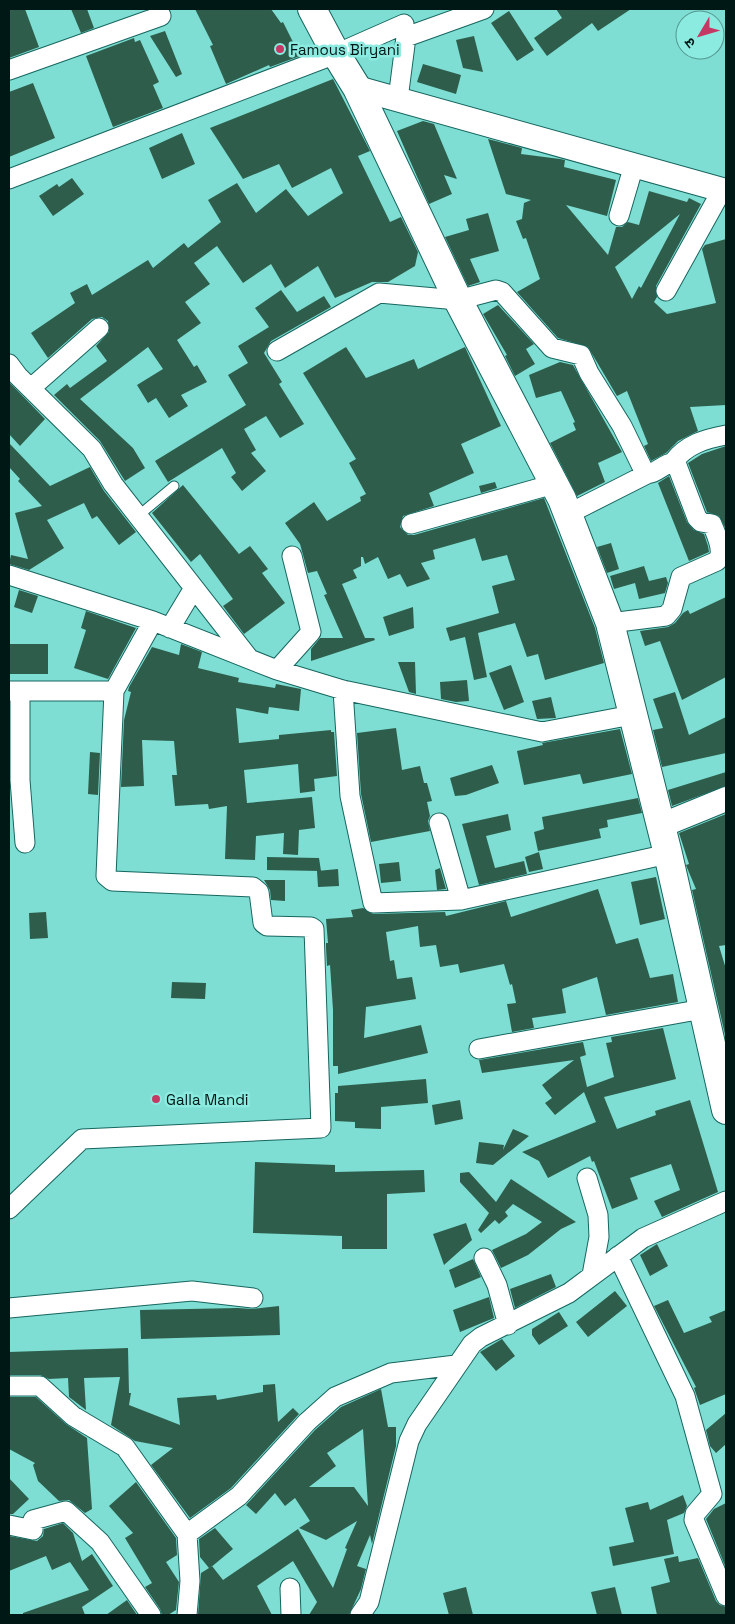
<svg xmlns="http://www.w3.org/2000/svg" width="735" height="1624" viewBox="0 0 735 1624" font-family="'Space Grotesk','Noto Sans Devanagari',sans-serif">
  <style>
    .building { fill: #2e5e4b; fill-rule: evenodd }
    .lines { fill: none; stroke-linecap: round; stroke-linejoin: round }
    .service-casing { stroke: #16665f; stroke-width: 11 }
    .minor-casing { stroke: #16665f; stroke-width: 21 }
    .tertiary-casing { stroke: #16665f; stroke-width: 26 }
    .primary-casing { stroke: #16665f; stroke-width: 30 }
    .service { stroke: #fff; stroke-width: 9 }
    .minor { stroke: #fff; stroke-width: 19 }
    .tertiary { stroke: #fff; stroke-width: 24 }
    .primary { stroke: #fff; stroke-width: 28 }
    .poi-dot { fill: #c63864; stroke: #8cebe0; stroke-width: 2 }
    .labels { text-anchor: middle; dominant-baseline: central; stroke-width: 5; stroke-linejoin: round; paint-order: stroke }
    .poi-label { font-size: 15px; fill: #001815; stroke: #8cebe0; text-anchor: start }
  </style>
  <rect width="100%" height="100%" fill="#7eded3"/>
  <path class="building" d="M9 9H25L39 47 9 58Z
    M71 9H87L94 28 81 33Z
    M195 9H271L281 23 283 22 300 56 270 67 269 65 226 84 210 46 213 45Z
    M556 9H631L598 31 592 23 547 56 534 38 562 18Z
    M509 11 534 50 517 61 491 23Z
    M165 31 182 74 176 77 150 36Z
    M474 36 483 72 463 68 456 40Z
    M134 38 135 42 140 40 159 82 153 85 163 108 113 127 86 56Z
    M423 64 461 75 456 94 417 82Z
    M333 79 370 151 358 156 390 222 401 217 418 252 415 266 388 282H372L335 298 318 266 285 288 271 264 243 283 217 246 194 263 210 284 185 302 201 323 177 340 194 367 197 365 207 382 181 395 188 406 169 418 156 398 148 403 137 385 163 369 148 347 80 399 133 448 145 468 125 481 100 441 54 395 67 384 70 388 107 361 96 346 109 332 108 321 102 317 92 319 48 358 31 333 75 303 70 293 87 284 92 295 148 260 153 268 184 243 188 248 221 222 208 200 237 183 256 213 286 189 308 216 343 193 331 168 292 188 279 164 243 179 210 128Z
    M33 83 55 138 9 157V92Z
    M423 121 434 124 457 179 444 175 452 194 429 204 397 131Z
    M182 133 195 164 162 179 149 148Z
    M488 139 522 148 521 154 560 159 565 160 564 167 616 180 607 216 566 205 608 255 616 227H622L628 222 639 225 649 191 687 202 689 198 701 204 656 286 657 297 654 302 667 314 716 303 702 249 705 245 726 239V405L690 407 698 431 678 441 666 453 651 461 644 446 648 444 627 391 617 396 588 347 558 338 517 292 540 279 526 238 523 239 516 221 522 219 524 203 531 200 506 194ZM680 214 641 288 639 286 632 299 615 267Z
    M72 178 84 194 53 216 39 196 57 184 59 187Z
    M488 213 499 251 470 259 480 282 468 286 445 237 469 230 466 219Z
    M281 290 297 312 324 296 331 307 271 341 264 353 282 382 279 384 304 424 280 438 266 416 244 429 256 450 251 453 266 471 242 491 231 477 236 473 222 448 168 482 155 461 246 405 228 375 248 363 238 346 269 327 255 308Z
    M498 305 534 344 526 349 535 364 515 376 505 356 507 355 483 314Z
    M346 347 366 378 414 359 418 369 465 347 501 426 461 444 474 473 429 493 434 506 403 516 400 527 408 535H414L544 498 595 628 604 663 545 680 538 654 527 657 515 623 478 633 487 677 474 680 465 637 450 641 446 628 499 613 492 586 515 580 507 555 482 561 475 538 433 550 435 559 421 563 430 579 407 587 400 574 388 579 378 557 365 564 363 557H361V566L353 570 357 578 342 584 365 638H374L375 640 311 661V649L320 638H343L324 595 327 594 317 571 308 573 300 544 285 523 314 502 327 521 361 501 360 497 366 494 349 463 356 459 303 373Z
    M560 362 573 365 622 452 598 463 605 482 577 496 550 443 576 430 573 423 575 422 561 391 536 398 529 375Z
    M9 382 45 419 20 446 9 434Z
    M9 443 50 486 90 467 104 491 136 532 119 545 97 516 92 519 84 503 47 520 64 548 29 570 9 564 11 555 28 559 15 513 42 506 18 481 20 479 9 467Z
    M726 446V529L719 516 707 512 688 463 702 454Z
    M669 476 687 522 694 530 704 534 708 546 709 552 689 561 658 483Z
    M495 482 497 488 481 493 479 486Z
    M183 485 239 554 250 546 268 569 262 573 285 603 244 634 223 606 233 599 200 554 191 562 152 513Z
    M611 543 619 569 607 573 597 547Z
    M644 566 649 581 666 577 668 583 665 593 639 599 635 583 614 589 610 576Z
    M19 590 38 596 32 613 14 607Z
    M726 597V677L682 700 660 641 645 646 640 631 668 627 675 623 683 613 688 610 690 614Z
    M413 607 414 628 389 636 383 617Z
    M86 611 136 628 108 679 74 668 86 630 81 628Z
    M9 644H48V674H9Z
    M181 644 202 652 198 668 239 678 238 682 275 688 276 684 301 689 299 711 269 707 268 714 236 708 239 743 279 739V735L331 730V732H334L337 776 314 779 315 791 300 793 298 764 244 770 247 803 312 797 315 828 299 830 298 855 283 854 284 833 256 836 255 860 225 859 227 806 209 809 208 804 175 806 172 775H177L174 741 142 740 144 786 121 787 124 720 131 692 128 691 129 687 152 647 179 655Z
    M398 662H415L416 694 409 692Z
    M511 665 524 702 504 710 489 673Z
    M467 680 469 701 456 702 441 699 440 682Z
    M675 692 689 735 726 717V753L662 767 653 730 663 728 653 699Z
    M551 697 556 718 537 719 532 701Z
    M396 728 402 770 420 766 424 783H427L432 801 427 802 430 816 428 821 430 831 371 842 361 794 357 733Z
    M620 729 632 774 583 784 580 774 524 785 517 751 543 745 542 743Z
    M90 752 100 753 98 795 88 794Z
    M492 765 499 783 466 795 455 796 450 778Z
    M726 772V786L672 806 668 790Z
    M638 798 642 813 607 820 608 827 599 829 601 838 538 851 534 832 544 829 542 817Z
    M508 814 511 830 486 836 495 868 524 861 527 874 479 885 462 824Z
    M726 814V945L719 946 726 969V1039L692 890 696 889 688 870 686 865 689 864 679 833Z
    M539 852 543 869 529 872 525 857Z
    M267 857 319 858 321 871 267 870Z
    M399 862 401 881 381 883 379 864Z
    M440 868 446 889 437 890 435 870Z
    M338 869 339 886 318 887 317 871Z
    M656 877 665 919 640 925 631 882Z
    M264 880H285V901L271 900 270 890Z
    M598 889 616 944 638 938 650 978 673 974 678 1002 606 1015 597 977 562 989 566 1013 532 1018 534 1028 512 1032 507 1004 516 1003 512 984 510 985 504 964 460 973 458 964 440 967 436 945 420 947 418 926 386 932 390 961 394 960 397 979 412 977 416 999 366 1007 364 1038 421 1025 428 1053 338 1074V1066H333V1010L330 965 327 966 326 948V943H328L326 919 353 917 351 910 363 908 373 914 445 912 446 916 506 901 511 917Z
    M46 912 48 938 30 939 29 913Z
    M172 982 206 983 205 999 171 998Z
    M663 1028 676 1079 604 1097 617 1129 656 1115 655 1111 690 1100 718 1192 662 1217 654 1201 680 1190 671 1164 630 1178 638 1199 612 1209 594 1161 592 1162 590 1156 548 1178 539 1161 522 1152 596 1122 584 1092 555 1115 545 1103 552 1098 542 1085 574 1060 482 1073 479 1060 583 1042 586 1055 580 1057 587 1087 614 1077 606 1043 612 1042 611 1037Z
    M426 1079 428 1103 381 1107V1129L355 1128V1122L335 1121V1093H338V1086Z
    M460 1100 463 1119 435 1125 432 1105Z
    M513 1129 529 1136 493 1165 476 1163 479 1142 504 1145 503 1150Z
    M255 1162 335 1165V1172L424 1170 425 1192 387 1194V1249H342V1236L253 1233Z
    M469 1172 496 1202 511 1179 576 1222 561 1229 528 1255 501 1268 492 1250 526 1234 542 1222 513 1204 505 1212 508 1216 499 1224 495 1220 481 1233 478 1230 489 1213 460 1182V1173Z
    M466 1223 472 1240 444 1265 433 1234Z
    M657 1244 668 1266 650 1276 640 1255Z
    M473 1259 481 1277 455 1288 449 1270Z
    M551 1274 556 1287 515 1308 510 1289Z
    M615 1291 627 1306 588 1337 576 1322Z
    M489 1297 494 1318 460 1332 453 1310Z
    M668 1300 684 1333 712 1322 709 1317 726 1310V1394L700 1405 694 1388 696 1387 654 1306Z
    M279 1306 280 1335 141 1339 140 1310 238 1308 252 1309Z
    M559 1312 568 1326 539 1345 532 1335V1329Z
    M502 1339 515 1356 496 1371 480 1352Z
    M128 1348 129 1393H131L129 1405 180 1425 177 1398 216 1395 217 1400 263 1392V1385L275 1384 278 1422 293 1408 299 1414 231 1488 190 1518 151 1465 173 1448 135 1441 111 1425 120 1377 84 1378 86 1410 69 1397 68 1378 49 1379 40 1375H9V1352Z
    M381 1389 388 1427H396V1446L372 1544 370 1535 357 1566 366 1569 361 1589 349 1615H309L317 1602 293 1561 257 1586 272 1615H198L201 1573 209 1568 200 1557 199 1539 215 1528 233 1549 210 1568 212 1566 223 1580 298 1529 333 1588 347 1549 345 1548 357 1521 326 1540 299 1528 310 1521 295 1498 285 1506 275 1493 256 1514 246 1505 315 1430 341 1407ZM363 1429 368 1506 354 1487H309L336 1466 327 1453Z
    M9 1397H36L66 1424 87 1438 92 1509 85 1513 69 1500 59 1501 38 1481 33 1465 35 1463 9 1449Z
    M726 1413V1444L716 1453 710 1446 706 1430Z
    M9 1478 29 1499 13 1514H9Z
    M136 1482 176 1538 177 1555 166 1562 179 1582 176 1610 168 1615H162L160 1609 145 1587 152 1583 125 1538 133 1533 109 1506Z
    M683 1495 687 1506 684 1513 667 1520 674 1554 613 1566 609 1547 634 1542 625 1508 648 1502 650 1510Z
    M726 1503V1568L706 1519 714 1509Z
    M63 1523 73 1533 82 1561 92 1554 113 1586 82 1607 85 1615H23V1613L89 1590 70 1562 52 1570 46 1556 9 1571V1536L37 1541 43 1536 44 1529Z
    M678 1556 679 1562 698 1558 716 1601 720 1605 726 1607V1615H657L651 1587 670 1582 664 1559Z
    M466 1587 473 1615H449L443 1593Z
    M615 1587 622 1615H597L591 1592Z
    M127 1600 137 1615H106Z"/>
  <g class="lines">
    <g class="service-casing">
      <path id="service" d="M138 516 174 486"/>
    </g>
    <g class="minor-casing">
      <path id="minor" d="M9 70 161 16 158 9
        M398 99 406 37 484 9
        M9 179 336 54 404 24
        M619 216 634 165
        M666 291 722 190
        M277 351 379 293 458 300 496 290 502 292 552 348 581 355 589 373 622 426 645 473C656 476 664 461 676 463L697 518 701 522 712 524C716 534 725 552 717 561L681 577 672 609 666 616 610 623
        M9 364 18 376 92 449 113 484 248 657
        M31 388 99 328
        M673 462C687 444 705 439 726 435
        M568 514 647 474
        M411 524 554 484
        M9 575 153 621 277 670 343 690 542 732 632 715
        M170 628 194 588
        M277 670 311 632 292 556
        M343 690 350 796 373 903 461 900 668 854
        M9 691H114
        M20 692V780L25 843
        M439 823 461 900
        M479 1049 703 1009
        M587 1178 598 1215 599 1237 592 1275
        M9 1209 82 1139 321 1128 314 929 311 927 267 926 263 923 259 892 253 887 112 881 106 876 114 691 153 621
        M618 1256 685 1396 712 1494 695 1514 694 1520 726 1596
        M484 1258 497 1285 508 1325
        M9 1308 192 1291 253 1298
        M9 1386H40L73 1416 125 1447 187 1534 190 1581 187 1615
        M9 1525 33 1530V1520L66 1511 100 1542 151 1615
        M187 1534 239 1496 307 1422 335 1397 391 1373 456 1365
        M290 1588 291 1615
        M360 1615 369 1602 409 1441 417 1424 472 1344 481 1337 569 1293 643 1238 726 1201"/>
    </g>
    <g class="tertiary-casing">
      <path id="tertiary" d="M357 88 726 191
        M660 826 726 799"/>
    </g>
    <g class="primary-casing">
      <path id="primary" d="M312 9 336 54 357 88 458 300 562 499 610 623 668 854 726 1110"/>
    </g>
    <use href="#service" class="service"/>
    <use href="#minor" class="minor"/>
    <use href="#tertiary" class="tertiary"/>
    <use href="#primary" class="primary"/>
  </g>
  <g class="poi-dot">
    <circle cx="280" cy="49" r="5"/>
    <circle cx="156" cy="1099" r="5"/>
  </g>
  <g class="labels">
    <g class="poi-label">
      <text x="290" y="49">Famous Biryani</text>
      <text x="166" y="1099">Galla Mandi</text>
    </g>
  </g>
  <rect width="735" height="1624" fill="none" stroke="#001815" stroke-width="20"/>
  <g transform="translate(700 35) rotate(232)"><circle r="24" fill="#8cebe0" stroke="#54978f"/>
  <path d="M0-4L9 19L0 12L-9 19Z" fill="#c63864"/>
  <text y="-8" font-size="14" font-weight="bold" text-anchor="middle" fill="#001815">उ</text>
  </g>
</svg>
